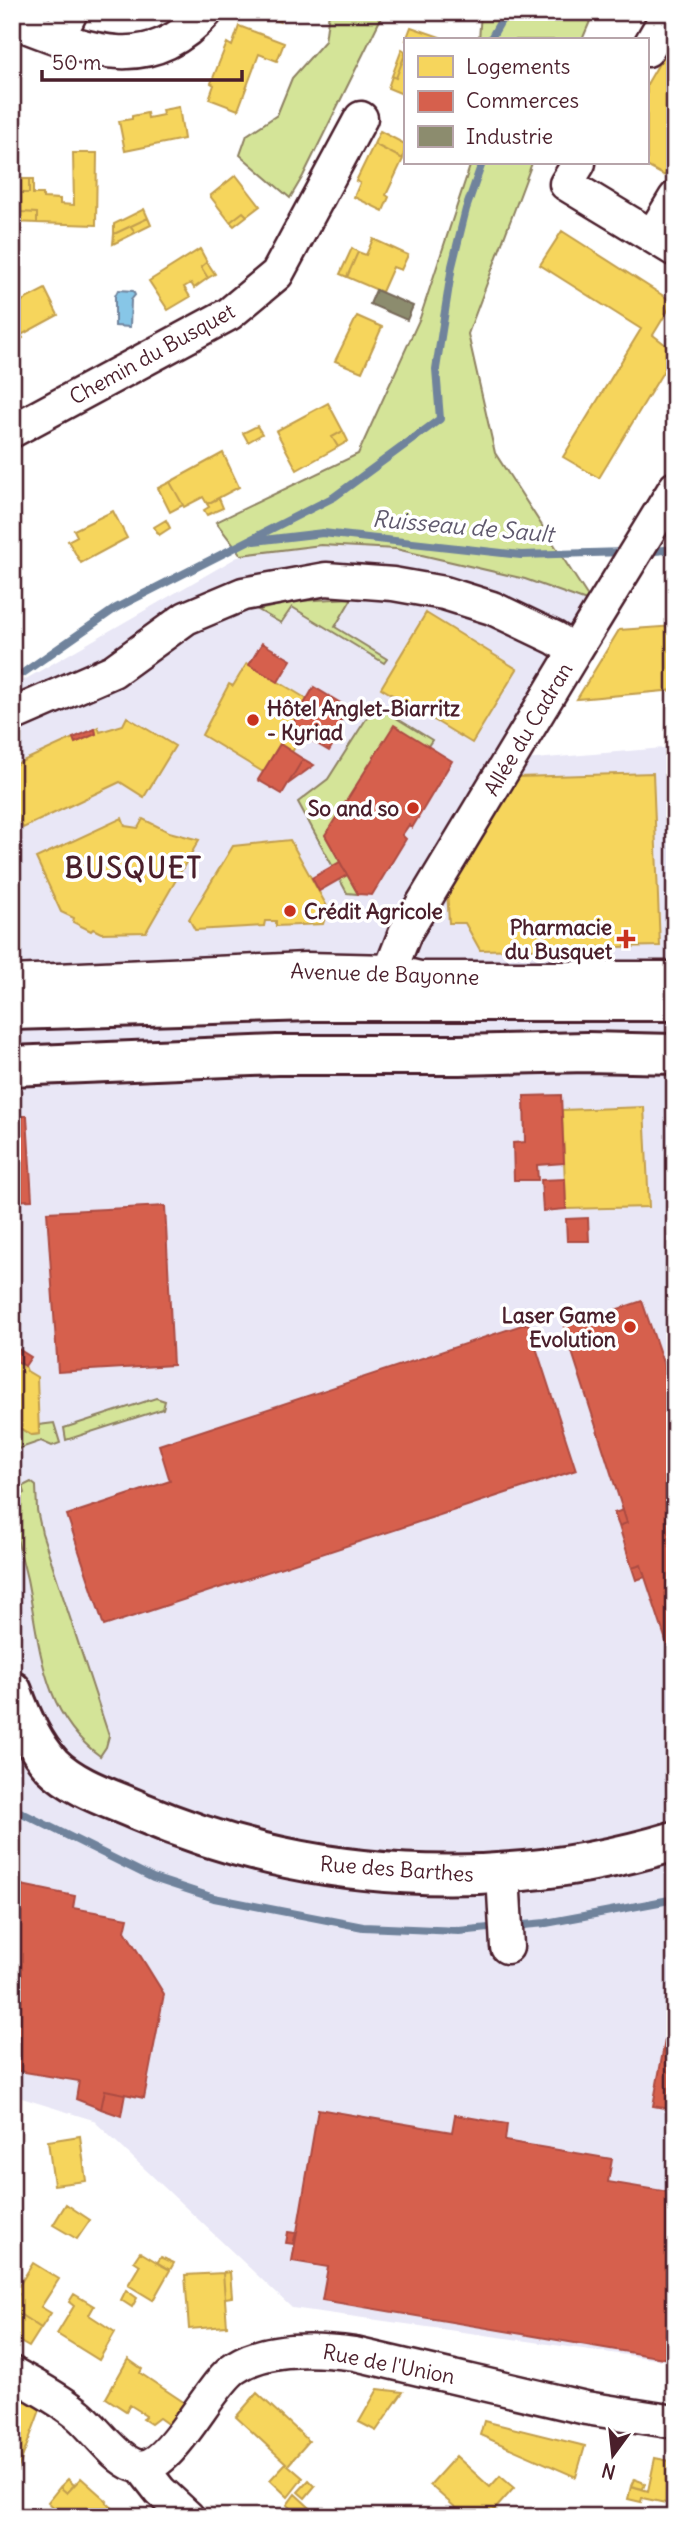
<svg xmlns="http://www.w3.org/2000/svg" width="687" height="2529" viewBox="0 0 687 2529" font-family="Delius,sans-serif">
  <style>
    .built { fill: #e9e7f6 }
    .green { fill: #d4e498; stroke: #8f8262; stroke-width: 2 }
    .water { fill: #87c6e7; stroke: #6f839c; stroke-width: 2 }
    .homes { fill: #f6d55c; stroke: #c29e4d; stroke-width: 2 }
    .shops { fill: #d6604d; stroke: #ac4c43; stroke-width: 2 }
    .industry { fill: #8c8c6e; stroke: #786b5a; stroke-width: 2 }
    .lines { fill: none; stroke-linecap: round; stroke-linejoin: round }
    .stream { stroke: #6f839c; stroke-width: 8 }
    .street-casing { stroke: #4a1f2b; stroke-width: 37 }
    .secondary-casing { stroke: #4a1f2b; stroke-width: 44 }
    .primary-casing { stroke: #4a1f2b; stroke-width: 44 }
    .street { stroke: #fff; stroke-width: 32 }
    .secondary { stroke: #fff; stroke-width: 38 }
    .primary { stroke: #fff; stroke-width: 38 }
    .poi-dot { fill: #c8321e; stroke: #fff; stroke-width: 2.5 }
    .labels { text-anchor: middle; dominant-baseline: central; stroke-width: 7; stroke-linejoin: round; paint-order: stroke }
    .street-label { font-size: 21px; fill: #4a1f2b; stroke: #fff }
    .poi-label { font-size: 21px; font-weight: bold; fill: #4a1f2b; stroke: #fff; text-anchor: end }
    .water-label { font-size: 23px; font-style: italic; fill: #5f596d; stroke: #fff }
    .district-label { font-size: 28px; font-weight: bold; letter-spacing: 2px; fill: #4a1f2b; stroke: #fff }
  </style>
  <rect width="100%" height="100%" fill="#fff"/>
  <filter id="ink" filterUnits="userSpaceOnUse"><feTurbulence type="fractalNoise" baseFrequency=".0143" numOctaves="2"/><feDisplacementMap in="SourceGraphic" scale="14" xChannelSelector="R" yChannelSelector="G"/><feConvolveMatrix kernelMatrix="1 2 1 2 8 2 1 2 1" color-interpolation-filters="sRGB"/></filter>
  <g filter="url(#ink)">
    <path class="built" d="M321 545 396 549 525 579 592 603 500 762 675 747V2362L292 2308 93 2120 12 2095V687L241 555Z"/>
    <path class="green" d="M329 12H384L303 176 290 198 240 155 247 135 277 115 292 78 325 41Z
      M481 12H594L582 40H479Z
      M471 163H532L468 334 495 453 592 603 525 579 396 549 321 545 241 555 216 522 358 454 420 318Z
      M352 598 335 627 387 659 384 663 292 607 281 623 258 610 298 601Z
      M375 705 432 740 428 746 325 835 358 894 347 893 298 802 328 779Z
      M156 1398 165 1401 163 1409 66 1440 64 1428Z
      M12 1423 31 1435 39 1434V1425L54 1423 60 1443 52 1446 41 1441 12 1451Z
      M31 1482 36 1486 37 1510 42 1533 109 1736 106 1747 100 1756C41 1713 40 1644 27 1579 21 1553 12 1527 12 1500L25 1493 23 1486Z"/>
    <path class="water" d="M118 290 133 291 135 295 131 300 130 327 115 326V296Z"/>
    <path class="homes" d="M257 12H284L280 22Z
      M239 26 284 43 277 61 259 54 238 110 209 99 214 85 211 83 227 43 232 46Z
      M411 27 440 37 438 40H406Z
      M675 36V159L665 176 641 163H647V84Z
      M402 49 405 51V54L396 78 392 76Z
      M405 54V95L388 88 392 76 396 78Z
      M179 107 184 139 125 151 119 121 132 119V116L147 113 148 118 163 115 162 110Z
      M380 131 405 144 403 159 374 144Z
      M374 144 403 159 386 195 389 197 383 211 354 197 360 183 356 181Z
      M73 153H97L96 225 37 223V213L21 212V193H29V179H33V194H43V198L60 199V204L74 205Z
      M236 175 260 206 247 216 243 212 230 222 210 196Z
      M12 179H29V193H21V212L37 213V223L12 222Z
      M144 209 148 218 114 234V224Z
      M243 212 247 216 234 226 230 222Z
      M148 218 151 225 135 233 131 226Z
      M131 226 135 233 113 244 114 234Z
      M562 231 673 302 653 335 675 352 599 478 563 457 641 329 540 265Z
      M373 239 408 255 401 270 393 267 382 292 347 277 358 252 366 255Z
      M352 248 358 252 347 277 340 274Z
      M200 249 207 262 201 267 208 278 194 288 191 283 184 287 190 297 168 310 149 281Z
      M207 262 215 274 208 278 201 267Z
      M45 289 58 315 21 335 23 338 12 344V306Z
      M357 316 382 327 362 372 335 361Z
      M328 403 343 431 332 437 338 447 297 470 276 431Z
      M257 426 262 434 248 442 243 433Z
      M343 431 348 441 338 447 332 437Z
      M223 453 239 487 207 504 203 497 184 507 170 482Z
      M170 482 183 505 170 512 158 488Z
      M219 498 223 508 207 515 204 510 209 507 207 504Z
      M113 511 127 538 81 563 68 541 77 536 74 530Z
      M166 520 170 528 159 535 154 527Z
      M426 613 517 669 472 743 381 688Z
      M675 626V690L577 699 619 630Z
      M247 663 307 699 290 728 302 735 292 752 280 744 263 772 202 735 229 684 233 686Z
      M127 717 175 746 144 797 120 782 23 828 12 806V766L73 738 75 743 96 734 95 729 98 727 100 732 123 725Z
      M653 773 660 946 480 950 465 923H449L447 890 517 777Z
      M122 818 125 826 138 828 143 819 169 832 199 840 146 932 101 933 93 929 91 931 73 922 74 918 61 912 36 858Z
      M290 840 328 908 323 924 276 926V921H265L264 926 195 930 189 919 233 846Z
      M644 1107 649 1207 566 1209 562 1110Z
      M12 1358 25 1366 27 1371 37 1377 39 1434 31 1435 12 1423Z
      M80 2136 86 2181 54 2185 48 2141Z
      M66 2204 90 2220 77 2239 53 2225Z
      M140 2252 170 2270 153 2300 128 2285 140 2265 134 2261Z
      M161 2257 174 2263 170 2270 157 2263Z
      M33 2263 59 2279 41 2307 51 2313 41 2328 12 2309 19 2294 15 2292Z
      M230 2272 232 2297 225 2298 223 2273Z
      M223 2273 227 2326 189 2329 185 2275Z
      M126 2290 137 2298 132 2307 121 2300Z
      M74 2294 94 2306 89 2315 115 2332 99 2360 57 2334 74 2306 69 2302Z
      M12 2309 41 2328 29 2347 13 2338 12 2339Z
      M128 2359 142 2369 140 2373 185 2403 169 2425 159 2418 151 2424 143 2419 146 2415 130 2405 126 2411 106 2398Z
      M12 2384 27 2392 17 2414 12 2410Z
      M378 2389 403 2392 376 2431 359 2422Z
      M27 2392 43 2402 15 2477 12 2475V2419L15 2420Z
      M257 2393 309 2441 288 2465 303 2478 288 2497 270 2480 286 2463 236 2417Z
      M484 2421 585 2446 576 2477 480 2435Z
      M456 2456 490 2487 500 2476 514 2488 488 2517H466L430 2485Z
      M655 2458 675 2462V2505L642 2498 641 2502 628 2499 631 2486 648 2491Z
      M81 2478 107 2501 106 2502 120 2515 119 2517H64L48 2502 60 2487 67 2493Z
      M68 2479 74 2485 67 2493 60 2487Z
      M634 2479 645 2483 643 2489 631 2486Z
      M309 2480 315 2486 305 2498 298 2492Z
      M295 2494 320 2517H287L292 2510 287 2505Z"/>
    <path class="shops" d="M262 643 291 660 278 682 249 665Z
      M314 687 349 708 338 726 343 728 329 751 290 728Z
      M394 725 452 761 412 828 409 825 402 835 406 839 372 895 358 894 325 835Z
      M95 729 96 734 75 743 73 738Z
      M280 744 303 759 282 794 258 780Z
      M303 759 314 765 288 784Z
      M340 862 347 875 319 891 312 878Z
      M561 1095 564 1163 537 1165 538 1180H514L513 1143 525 1142 524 1096Z
      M12 1116H27L32 1200 12 1201Z
      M565 1179 566 1209 543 1211 541 1180Z
      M165 1206 173 1365 58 1372 47 1212Z
      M588 1218 589 1241H567L566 1219Z
      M642 1301 675 1398 674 1665 641 1565 632 1568 619 1526 627 1523 564 1327Z
      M528 1323 576 1470 104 1626 67 1515 170 1481 159 1445Z
      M12 1345 31 1357 25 1366 12 1358Z
      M623 1510 627 1523 619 1526 614 1513Z
      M641 1565 645 1577 636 1580 632 1568Z
      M12 1883 75 1896 73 1908 128 1918 125 1931 164 1994 144 2098 105 2090 101 2109 76 2099 79 2081 12 2070Z
      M674 1991H675V2110L653 2106Z
      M105 2090 125 2094 121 2116 101 2109Z
      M318 2109 452 2132 455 2115 507 2124 505 2141 612 2159 608 2182 675 2193V2360L322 2300 328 2267 292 2261Z
      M288 2232 296 2233 293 2244 286 2243Z"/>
    <path class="industry" d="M376 290 413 306 407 320 370 304Z"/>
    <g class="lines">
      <path class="stream" d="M490 40 506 12
        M255 541 323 533 521 555 625 552
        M645 552 675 549
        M23 673 116 608 334 497 440 419 436 369 452 266 466 209 482 163
        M12 1808 153 1878 214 1898 363 1927 459 1931 499 1927
        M512 1926 546 1923 675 1899"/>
      <g class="street-casing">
        <path id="street" d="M12 21C83 48 147 79 206 12
          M58 38 71 12
          M647 50 669 12
          M579 163 566 184 675 250
          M652 236 675 198
          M12 431 229 314 277 274 361 118
          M575 651 675 488
          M12 715 113 671 186 618 243 594 326 579 393 584 444 593 492 608 555 638 575 651 405 933 390 971
          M12 982 306 969 390 971 420 978H675
          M503 1874 507 1947
          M12 2373C34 2386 60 2399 80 2416 96 2430 115 2458 134 2465 168 2479 208 2384 236 2367 268 2346 319 2349 355 2354L586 2408 675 2422
          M142 2468 160 2491 188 2517"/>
      </g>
      <g class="secondary-casing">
        <path id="secondary" d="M12 1691C21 1717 33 1744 52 1765 75 1788 112 1799 141 1812 309 1884 500 1894 675 1841"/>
      </g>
      <g class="primary-casing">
        <path id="primary" d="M12 1010 311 1001H675
          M12 1066 277 1055H459L587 1052 675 1054"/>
      </g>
      <use href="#street" class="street"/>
      <use href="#secondary" class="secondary"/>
      <use href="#primary" class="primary"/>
    </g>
  </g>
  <g class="poi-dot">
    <circle cx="253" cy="720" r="7"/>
    <circle cx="413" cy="808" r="7"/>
    <circle cx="290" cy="911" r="7"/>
    <path d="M622.5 928.5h7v7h7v7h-7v7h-7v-7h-7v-7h7z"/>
    <circle cx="630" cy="1327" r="7"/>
  </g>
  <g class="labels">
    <g class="street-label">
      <text transform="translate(152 354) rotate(-29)">Chemin du Busquet</text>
      <text transform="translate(528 729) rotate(-59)">Allée du Cadran</text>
      <text transform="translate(385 974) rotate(2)">Avenue de Bayonne</text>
      <text transform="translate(397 1869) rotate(4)">Rue des Barthes</text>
      <text transform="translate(389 2364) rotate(11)">Rue de l'Union</text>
    </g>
    <g class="poi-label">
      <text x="267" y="708" text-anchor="start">Hôtel Anglet-Biarritz<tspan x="267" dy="24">- Kyriad</tspan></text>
      <text x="399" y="808">So and so</text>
      <text x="304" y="911" text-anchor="start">Crédit Agricole</text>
      <text x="612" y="927">Pharmacie<tspan x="612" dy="24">du Busquet</tspan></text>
      <text x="616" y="1315">Laser Game<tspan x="616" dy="24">Evolution</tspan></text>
    </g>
    <g class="water-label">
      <text transform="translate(463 526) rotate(5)">Ruisseau de Sault</text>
    </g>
    <g class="district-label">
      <text x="134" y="868">BUSQUET</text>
    </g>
  </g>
  <rect width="687" height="2529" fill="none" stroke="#fff" stroke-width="42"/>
  <rect x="21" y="21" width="645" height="2487" fill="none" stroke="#4a1f2b" stroke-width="2.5" filter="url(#ink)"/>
  <rect x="404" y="38" width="245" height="126" fill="#ffffff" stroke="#b7a5aa" stroke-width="2"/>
  <rect x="418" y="56" width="35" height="21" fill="#f6d55c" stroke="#b7a5aa" stroke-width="2"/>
  <text x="466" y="74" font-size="21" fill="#4a1f2b">Logements</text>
  <rect x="418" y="91" width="35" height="21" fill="#d6604d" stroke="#b7a5aa" stroke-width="2"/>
  <text x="466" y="108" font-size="21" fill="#4a1f2b">Commerces</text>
  <rect x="418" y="126" width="35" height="21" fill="#8c8c6e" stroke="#b7a5aa" stroke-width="2"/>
  <text x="466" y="144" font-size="21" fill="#4a1f2b">Industrie</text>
  <g transform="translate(613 2455) rotate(195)" stroke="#ffffff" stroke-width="5" paint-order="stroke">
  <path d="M0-5L12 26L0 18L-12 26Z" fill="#4a1f2b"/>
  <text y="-10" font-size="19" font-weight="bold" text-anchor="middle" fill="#4a1f2b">N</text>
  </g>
  <path d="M42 70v10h200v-10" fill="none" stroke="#4a1f2b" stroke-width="3.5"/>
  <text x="52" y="70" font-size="21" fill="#4a1f2b" stroke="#ffffff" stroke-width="5" paint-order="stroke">50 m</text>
</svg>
